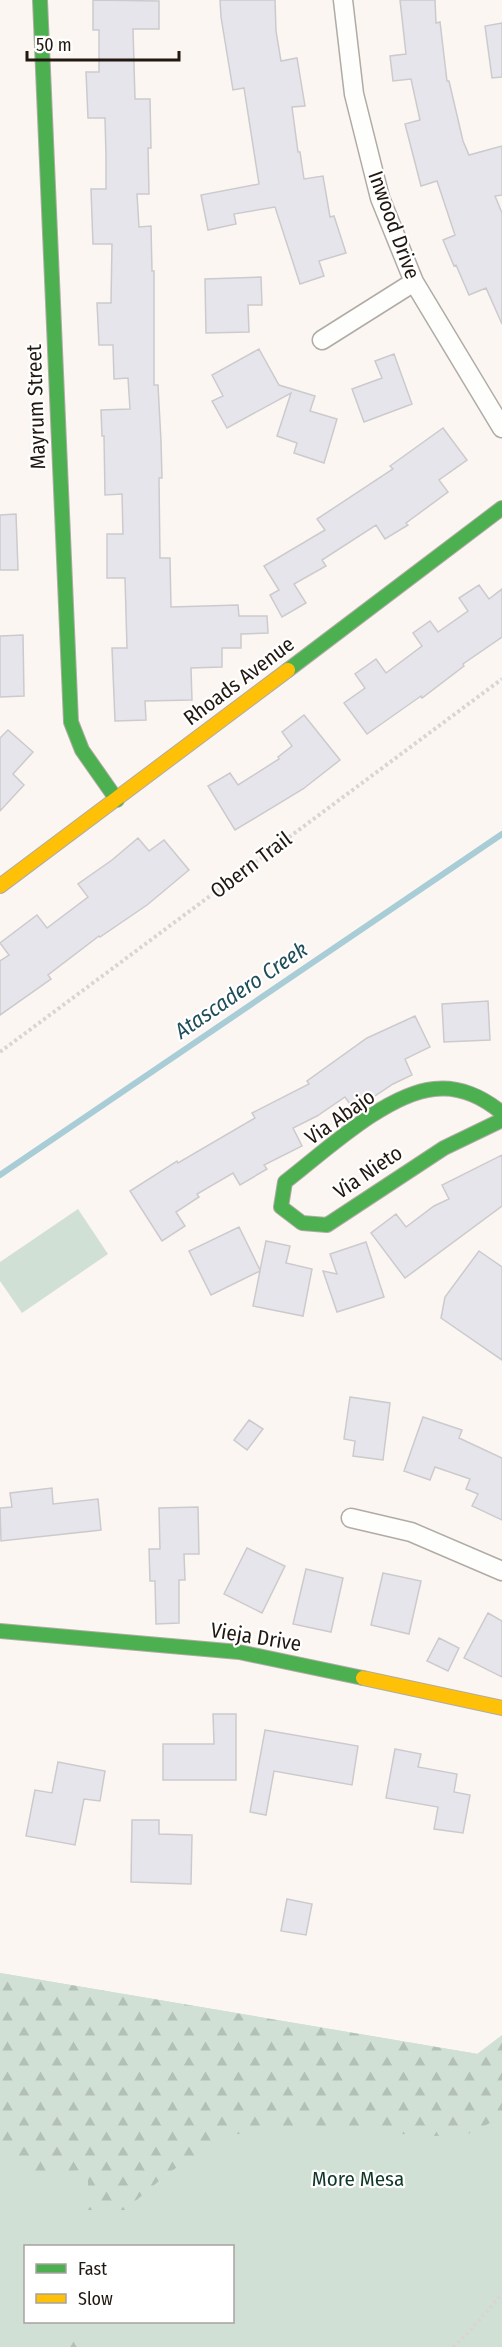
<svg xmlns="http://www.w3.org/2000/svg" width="502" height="2347" viewBox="0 0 502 2347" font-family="'Fira Sans Condensed',sans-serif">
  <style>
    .green { fill: #d1e0d5; fill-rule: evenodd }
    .forest { fill: url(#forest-firs) }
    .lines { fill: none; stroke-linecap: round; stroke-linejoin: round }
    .stream { stroke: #a9cdd6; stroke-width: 6 }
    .building { fill: #e6e5eb; stroke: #cccacd; stroke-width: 1.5 }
    .street-casing { stroke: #b1aba5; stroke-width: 21 }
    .fast-casing { stroke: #b1aba5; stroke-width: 16 }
    .slow-casing { stroke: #b1aba5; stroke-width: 16 }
    .path { stroke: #d8d6d4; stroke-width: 4; stroke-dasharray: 3 3; stroke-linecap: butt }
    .street { stroke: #fefefd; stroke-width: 18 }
    .fast { stroke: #4caf50; stroke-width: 14 }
    .slow { stroke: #ffc107; stroke-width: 14 }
    .labels { text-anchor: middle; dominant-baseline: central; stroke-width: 4.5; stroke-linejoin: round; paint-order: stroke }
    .street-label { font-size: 21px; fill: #211911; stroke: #fff }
    .park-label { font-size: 21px; fill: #103727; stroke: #fff }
    .water-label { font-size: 22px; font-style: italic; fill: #1f4e5a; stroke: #fff }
  </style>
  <defs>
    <pattern id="forest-firs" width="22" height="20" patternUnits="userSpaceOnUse" patternTransform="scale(1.5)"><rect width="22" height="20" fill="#d1e0d5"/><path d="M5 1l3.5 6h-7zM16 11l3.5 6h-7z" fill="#b3c0b6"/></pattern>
  </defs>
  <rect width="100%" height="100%" fill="#fbf6f1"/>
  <path class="green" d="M78 1209 108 1254 22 1313 0 1281V1262Z
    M0 1973 502 2058V2347H0ZM26 2246H232V2322H26Z"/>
  <path class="forest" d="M0 1973 477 2054 502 2035V2117L468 2134 435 2136 369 2132 328 2126 269 2127 234 2135 211 2151 186 2161 166 2175 125 2210H88V2170L34 2173 0 2158Z
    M76 2328 81 2331 91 2347H62Z"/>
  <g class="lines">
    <path class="stream" d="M0 1175 502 834"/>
  </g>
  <path class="building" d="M93 0 159 1V29H133L135 99H150L151 148H148L149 194H137L139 227 151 226 152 271H154V385H158L161 441 162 478H159L160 558H170L171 607 238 605 239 616H267L268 633 241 634V648H222V667L191 668 192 700 145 701 146 720 115 721 112 648H127L125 578H107V534H123L122 494 105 495 104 436H102L101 410 130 409 128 378 114 379 113 345H99L97 303H111L112 244H93L91 189H106V156L105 118H88L86 72H99V30H93Z
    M220 0H275L276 31 281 61 297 58 305 106 292 107 298 152H300L304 179 323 176 330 217 334 216 346 253 319 261 324 276 300 284 275 207 234 214 236 224 208 230 201 195 259 184 244 88 233 90 221 17Z
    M400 0H435L436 23 440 22 447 81H449L463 141 469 155 502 146V195L495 196 502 213V324L486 288 469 295 456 265 454 266 443 240 455 235 437 181 421 186 405 124 420 120 411 79 393 81 390 56 406 54Z
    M502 23V77L492 78 485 26Z
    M261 277 262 305H248L249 332 206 333 205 279Z
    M259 349 279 385 315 396 310 411 337 419 324 463 294 453 297 443 277 436 291 393 227 428 212 401 223 396 212 375Z
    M394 354 412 404 364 422 352 389 382 378 375 361Z
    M443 428 467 460 439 480 448 492 406 523 408 525 385 539 376 525 322 560 326 566 294 584 306 603 282 617 270 595 279 590 264 566 325 530 317 519 393 469 390 466Z
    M16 514 18 570H0V515Z
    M479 585 489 599 502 589V637L463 664 464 666 422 698 421 696 367 734 344 703 365 688 355 674 376 659 386 673 422 646 413 633 430 621 438 632 468 611 459 598Z
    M23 635 24 696 0 697V636Z
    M304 715 340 760 303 789 235 830 208 786 230 773 238 785 279 759 278 757 292 746 282 732Z
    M8 730 33 752 13 774 24 785 0 811V738Z
    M138 838 149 851 164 840 189 870 147 905 100 937 99 936 48 975 51 979 0 1015V961L9 955 0 943 37 915 47 928 88 897 78 884 112 860Z
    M488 1001 490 1040 444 1042 442 1004Z
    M415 1016 430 1047 405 1059 412 1075 393 1084 354 1110 345 1097 317 1116 293 1128 302 1146 264 1165 267 1169 240 1185 233 1173 197 1194 199 1197 176 1212 185 1226 162 1241 130 1191 177 1161 178 1163 255 1118 252 1113 309 1084 307 1081 367 1038Z
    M502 1155V1206L405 1278 371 1233 396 1214 406 1227 434 1206 449 1199 442 1185Z
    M239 1227 260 1270 266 1241 290 1246 286 1263 312 1269 303 1316 253 1306 260 1271 211 1295 189 1251Z
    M366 1242 384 1297 337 1312 323 1271 337 1274 330 1254Z
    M479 1251 502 1267V1360L441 1318 445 1297Z
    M350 1397 390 1403 383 1460 353 1456 355 1441 344 1439Z
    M423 1417 462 1430 459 1438 502 1458V1520L472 1506 478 1494 466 1489 470 1479 435 1467 430 1480 404 1471Z
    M249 1420 263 1429 247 1450 234 1440Z
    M52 1488 53 1504 98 1499 101 1530 1 1541 0 1508 12 1507 10 1493Z
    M198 1507 199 1554H184L185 1580H179V1623L156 1624 155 1581H150L149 1549H160L159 1508Z
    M247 1548 285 1566 262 1613 224 1594Z
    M306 1569 343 1578 331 1632 293 1624Z
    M383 1573 421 1581 409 1634 371 1625Z
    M488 1613 502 1621V1677L464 1658Z
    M439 1638 459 1648 448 1671 427 1661Z
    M213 1714H236V1780H163V1744H214Z
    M265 1730 358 1746 352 1785 274 1771 266 1815 250 1812Z
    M395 1749 421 1754 418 1767 457 1774 454 1792 470 1795 463 1833 434 1829 438 1807 386 1798Z
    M58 1762 105 1771 100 1801 84 1799 75 1845 26 1836 35 1790 52 1793Z
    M132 1820H159V1834L192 1835 191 1884 131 1882Z
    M287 1899 312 1904 306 1935 281 1931Z"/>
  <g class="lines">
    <g class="street-casing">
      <path id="street" d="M343 0 354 94 380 198 414 282 502 428
        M322 340 414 282
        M351 1518 411 1532 502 1571"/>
    </g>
    <g class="fast-casing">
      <path id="fast" d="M40 0 71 722 82 750 117 800
        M288 670 502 508
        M502 1113C483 1097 459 1086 434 1089 385 1094 323 1153 285 1182L281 1207 302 1223 327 1225 444 1148 502 1120
        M0 1631 239 1652 363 1678"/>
    </g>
    <g class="slow-casing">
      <path id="slow" d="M0 886 288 670
        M363 1678 502 1708"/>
    </g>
    <path class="path" d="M0 1052 502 679
      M453 2347 468 2333 502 2294"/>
    <use href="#street" class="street"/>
    <use href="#fast" class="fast"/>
    <use href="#slow" class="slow"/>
  </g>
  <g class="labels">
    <g class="street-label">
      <text transform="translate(394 225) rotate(70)">Inwood Drive</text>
      <text transform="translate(36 407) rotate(-92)">Mayrum Street</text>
      <text transform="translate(239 681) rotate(-37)">Rhoads Avenue</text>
      <text transform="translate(251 865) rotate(-37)">Obern Trail</text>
      <text transform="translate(340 1117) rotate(-35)">Via Abajo</text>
      <text transform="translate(368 1172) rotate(-34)">Via Nieto</text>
      <text transform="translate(256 1637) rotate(9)">Vieja Drive</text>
    </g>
    <g class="park-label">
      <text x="358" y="2179">More Mesa</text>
    </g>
    <g class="water-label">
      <text transform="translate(241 990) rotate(-34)">Atascadero Creek</text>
    </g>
  </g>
  <rect x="24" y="2245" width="210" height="78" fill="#ffffff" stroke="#a6a3a0" stroke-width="1.5"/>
  <rect x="36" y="2264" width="30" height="9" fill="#4caf50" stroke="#a6a3a0" stroke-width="1.5"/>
  <text x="78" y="2275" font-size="18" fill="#211911">Fast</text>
  <rect x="36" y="2294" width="30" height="9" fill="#ffc107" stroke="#a6a3a0" stroke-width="1.5"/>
  <text x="78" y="2305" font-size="18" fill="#211911">Slow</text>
  <path d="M27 51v9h152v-9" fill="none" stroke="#211911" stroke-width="3"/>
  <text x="36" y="51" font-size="18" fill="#211911" stroke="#ffffff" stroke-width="4.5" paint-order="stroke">50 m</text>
</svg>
